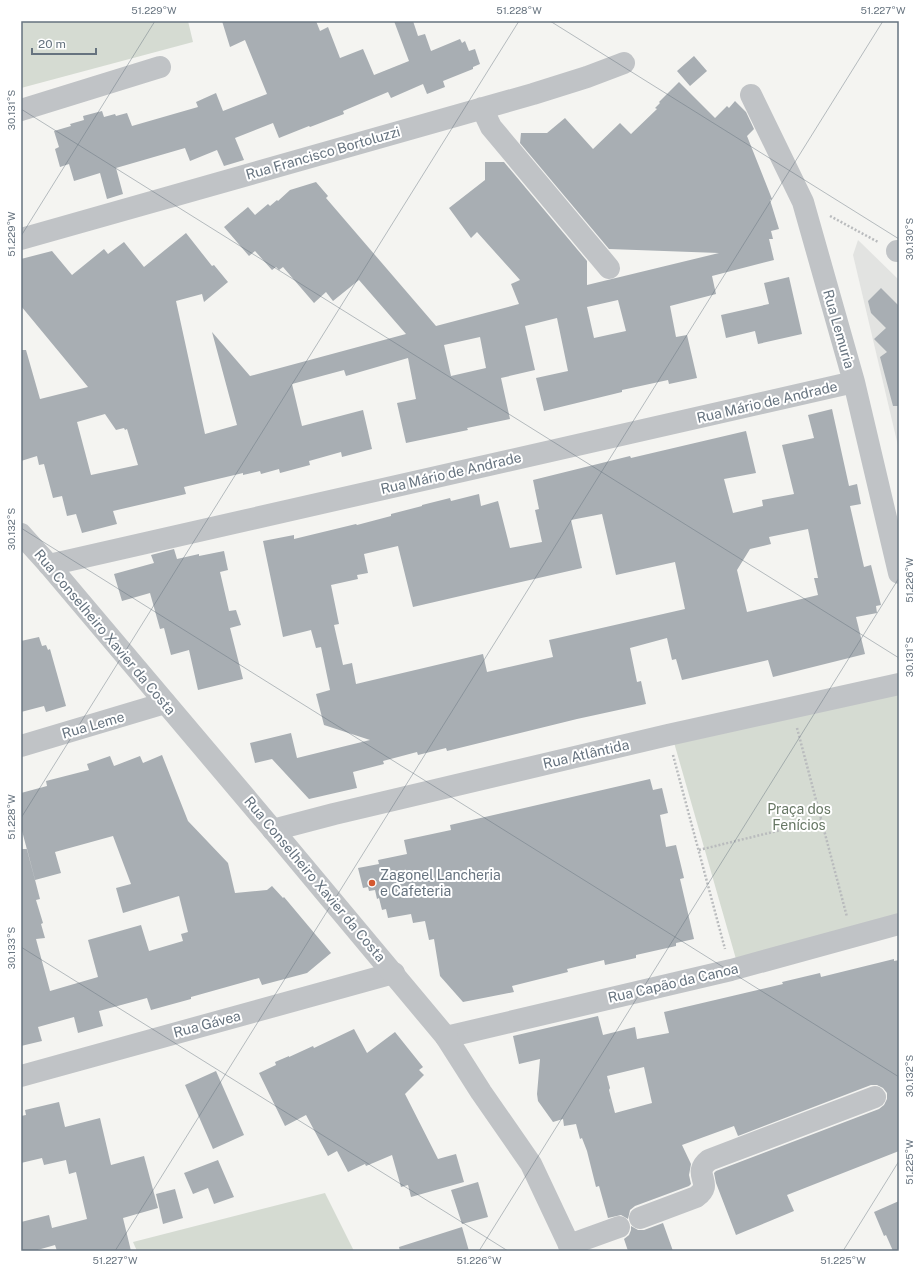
<svg xmlns="http://www.w3.org/2000/svg" width="920" height="1272" viewBox="0 0 920 1272" font-family="'Public Sans',sans-serif">
  <style>
    .built { fill: #e2e3e1 }
    .green { fill: #d5dbd2 }
    .building { fill: #a8aeb3; fill-rule: evenodd }
    .lines { fill: none; stroke-linecap: round; stroke-linejoin: round }
    .path { stroke: #b9bbbd; stroke-width: 2.5; stroke-dasharray: 2 2; stroke-linecap: butt }
    .minor { stroke: #c0c3c6; stroke-width: 22 }
    .tertiary { stroke: #c0c3c6; stroke-width: 22 }
    .ticks { fill: none; stroke: #66737f; stroke-width: 1; stroke-opacity: 0.45 }
    .poi-dot { fill: #d45931; stroke: #fff; stroke-width: 1.5 }
    .labels { text-anchor: middle; dominant-baseline: central; stroke-width: 4; stroke-linejoin: round; paint-order: stroke }
    .street-label { font-size: 14px; fill: #66737f; stroke: #fff }
    .park-label { font-size: 14px; fill: #677764; stroke: #fff }
    .poi-label { font-size: 14px; fill: #66737f; stroke: #fff; text-anchor: start }
    .neatline { fill: none; stroke: #66737f; stroke-width: 1.5 }
    .ticks-label { font-size: 10px; text-anchor: middle; fill: #66737f }
  </style>
  <rect width="100%" height="100%" fill="#f4f4f1"/>
  <path class="built" d="M858 240 899 280V450L853 255Z"/>
  <path class="green" d="M28 21H188L193 42 21 88V23Z
    M899 691V917L736 959 673 739Z
    M325 1193 354 1251H137L133 1242Z"/>
  <path class="building" d="M222 21H316L320 31 328 27 340 58 363 49 374 75 409 61 394 21H413L418 36 425 34 431 51 460 39 462 43 465 41 469 51 475 49 480 64 473 67V69L443 81 445 87 427 94 423 84 391 98 388 92 343 111 344 114 310 127 309 126 279 138 273 123 235 138 244 160 224 166 217 150 190 161 185 148 116 168 123 194 107 199 100 173 74 181 69 164 60 167 55 149 59 147 54 131 71 126 70 124 84 120 83 116 102 111 104 117 115 114 116 116 127 113 132 126 198 107 196 102 216 93 223 111 267 94 245 40 230 47Z
    M694 56 707 71 690 86 677 71Z
    M679 82 715 118 727 106 729 108 735 101 746 112 754 129 747 136 772 199 770 200 779 229 771 231 773 239H769L774 260 712 276 716 294 670 306 676 337 687 335 697 378 669 384 668 380 622 390V392L544 411 536 378 568 371 557 318 525 326 535 370 501 378 510 419 467 428 468 430 406 443 397 403 416 399 408 358 346 376 344 370 292 384 302 426 363 410 372 449 342 457 341 452 309 461 310 465 280 473 279 469 261 474 260 471 243 475V473L184 487 186 494 113 511 117 524 82 533 76 514 67 516 62 496 53 498 44 464 39 465 37 456 21 461V350H26L40 399 88 387 21 306V259L52 251 72 275 104 249 108 254 124 242 144 267 186 233 212 266 214 265 228 282 204 302 202 294 176 301 205 434 237 425 212 332 250 376 406 334 359 280 333 301 326 292 314 303 283 267 279 270 276 267 272 270 255 251 249 256 224 227 248 207 255 215 268 204 270 206 277 200 278 201 290 190 316 182 328 196 326 198 436 326 519 304 511 284 520 280 477 232 471 238 449 208 485 180V162H504L587 261V285L719 253 609 249 520 143 521 133H547L565 118 593 149 620 123 631 134 657 109 655 108 660 103 659 102ZM618 300 626 331 594 338 587 307ZM480 337 486 368 451 376 444 345ZM105 414 116 430 124 428 125 430 127 429 138 465 91 475 77 422Z
    M789 277 802 334 758 344 755 331 726 338 721 315 769 304 764 283Z
    M881 288 899 306V406H893L880 357 887 352 874 339 886 328 871 313 868 301Z
    M832 409 849 486 857 484 861 504 850 506 864 567 871 565 881 605 876 606 877 613 856 617 865 654 773 677 768 660 682 680 676 659 672 660 667 638 630 648 637 682 641 681 646 704 577 719 447 751 446 748 418 755 417 752 383 761 384 764 353 772 357 788 309 799 272 759 255 763 250 743 291 733 297 758 370 740 324 725 316 694 330 690 321 647 316 648 311 630 283 637 263 541 294 535V539L356 524 357 525 391 516V514L422 506V505L450 498 451 501 479 494 481 506 498 501 510 548 542 542 535 510 539 509 533 480 630 456 631 458 746 431 756 473 724 479 733 513 763 506 762 500 794 494 782 445 814 438 808 415ZM602 514 616 575 675 562 685 609 549 640 553 657 487 672 483 654 356 684 352 663 343 665 334 625 339 624 331 585 358 579 357 575 368 573 364 554 398 546 413 607 582 568 571 520ZM808 529 818 578H814L818 595 747 612 737 570 750 549 771 544 769 537Z
    M174 549 177 559 199 554V556L224 551 228 570 220 572 229 611 236 610 241 625 230 628 243 679 198 690 189 650 171 655 164 628 160 629 150 593 122 601 114 574 154 563 151 555Z
    M39 637 42 646 46 645 48 650 50 649 66 706 46 712 44 706 21 712V641Z
    M162 755 188 821 228 863 235 893 267 890 272 886 283 898 284 897 331 953 307 973 262 985 259 978 191 997V999L151 1010 147 998 99 1011 103 1026 78 1033 74 1017 38 1027 42 1041 21 1046V849H27L40 899 36 900 43 923 41 924 45 938 36 939 50 991 98 977 88 940 141 925 149 951 183 941 181 934 188 932 179 896 123 913 116 888 131 884 113 836 55 852 61 873 35 880 21 827V793L47 786 46 781 89 770 87 764 110 756 114 766 140 756 143 763Z
    M650 779 653 790 662 788 668 813 660 815 666 847 676 845 684 878 680 879 694 939 676 943V946L636 955V958L605 965 604 960 567 969 568 972 512 986 514 992 463 1002 440 976 434 939 429 940 425 921 413 923 411 914 388 918 386 909 382 910 379 898 377 899 375 890 369 891 368 887 363 888 358 868 379 864 378 860 407 854 404 840 451 830 450 825Z
    M894 959V961L899 960V1151L787 1195 794 1211 736 1235 716 1183 714 1173 716 1171 879 1109 884 1105 887 1099V1093L883 1088 877 1085H871L738 1136 734 1126 682 1145 691 1164 689 1175 691 1184 689 1186 635 1206 630 1210 628 1219 621 1215 608 1218 599 1186 596 1187 587 1151 582 1138 580 1139 576 1124 564 1126 563 1119 553 1122 538 1101 537 1094 540 1059 519 1064 513 1036 598 1016 603 1035 635 1027 637 1039 669 1033 664 1012 783 984 782 982 820 973 821 977ZM644 1067 652 1103 615 1113 609 1090 610 1088 607 1076Z
    M354 1029 367 1053 395 1032 423 1067 419 1070 424 1075 405 1094 438 1159 456 1154 464 1182 411 1197 408 1185 401 1187 392 1155 366 1166 365 1164 348 1172 337 1151 328 1156 306 1115 285 1126 259 1073 276 1065 275 1062 289 1056V1057L313 1046 314 1048Z
    M216 1071 244 1135 213 1149 185 1085Z
    M59 1102 65 1127 100 1118 111 1165 144 1156 158 1208 123 1218 131 1251H57L55 1245 34 1251H21V1222L49 1215 52 1228 87 1219 76 1172 69 1174 66 1160 44 1165 42 1158 21 1163V1116L26 1115 25 1110Z
    M218 1160 234 1197 214 1204 208 1188 193 1194 184 1173Z
    M478 1182 488 1217 462 1224 451 1190Z
    M175 1189 183 1218 163 1224 156 1194Z
    M899 1201V1251H893L886 1235 884 1236 874 1212Z
    M663 1223 673 1251H628L624 1239 629 1235 631 1230V1226L638 1230H644Z
    M462 1227 469 1251H400L399 1247Z"/>
  <g class="lines">
    <path class="path" d="M830 216 878 242
      M797 728 847 917
      M673 755 725 949
      M699 850 822 820"/>
    <path class="minor" d="M751 95 803 202 854 382 899 573
      M482 108 491 127 609 268
      M21 110 160 67
      M21 239 533 94 587 77 624 63
      M897 251H899
      M49 565 854 382
      M21 746 165 703
      M273 830 334 814 668 735 899 684
      M446 1037 731 970 899 924
      M21 1076 394 973
      M640 1218 696 1197C716 1183 690 1175 709 1160L875 1097
      M569 1245 619 1227"/>
    <path class="tertiary" d="M21 534 49 565 273 830 446 1037 481 1092 531 1164 572 1251"/>
  </g>
  <path class="ticks" d="M550 21 899 239M21 109 899 658M21 236 155 21M21 528 899 1077M21 818 519 21M21 947 508 1251M115 1251 883 21M479 1251 899 578M843 1251 899 1161"/>
  <circle class="poi-dot" cx="372" cy="883" r="4"/>
  <g class="labels">
    <g class="street-label">
      <text transform="translate(323 153) rotate(-16)">Rua Francisco Bortoluzzi</text>
      <text transform="translate(839 329) rotate(74)">Rua Lemuria</text>
      <text transform="translate(767 402) rotate(-13)">Rua Mário de Andrade</text>
      <text transform="translate(451 473) rotate(-13)">Rua Mário de Andrade</text>
      <text transform="translate(105 632) rotate(50)">Rua Conselheiro Xavier da Costa</text>
      <text transform="translate(93 725) rotate(-16)">Rua Leme</text>
      <text transform="translate(586 754) rotate(-13)">Rua Atlântida</text>
      <text transform="translate(315 879) rotate(50)">Rua Conselheiro Xavier da Costa</text>
      <text transform="translate(673 983) rotate(-13)">Rua Capão da Canoa</text>
      <text transform="translate(207 1024) rotate(-15)">Rua Gávea</text>
    </g>
    <g class="park-label">
      <text x="799" y="809">Praça dos<tspan x="799" dy="16">Fenícios</tspan></text>
    </g>
    <g class="poi-label">
      <text x="380" y="875">Zagonel Lancheria<tspan x="380" dy="16">e Cafeteria</tspan></text>
    </g>
  </g>
  <rect width="920" height="1272" fill="none" stroke="#ffffff" stroke-width="44"/>
  <path d="M32 48v6h64v-6" fill="none" stroke="#66737f" stroke-width="2"/>
  <text x="38" y="48" font-size="12" fill="#66737f" stroke="#ffffff" stroke-width="3" paint-order="stroke">20 m</text>
  <rect x="22" y="22" width="876" height="1228" class="neatline"/>
  <g class="ticks-label">
    <text x="154" y="14">51.229°W</text>
    <text x="519" y="14">51.228°W</text>
    <text x="883" y="14">51.227°W</text>
    <text transform="translate(11 110) rotate(-90)" y="4">30.131°S</text>
    <text transform="translate(11 234) rotate(-90)" y="4">51.229°W</text>
    <text transform="translate(909 239) rotate(-90)" y="4">30.130°S</text>
    <text transform="translate(11 529) rotate(-90)" y="4">30.132°S</text>
    <text transform="translate(909 580) rotate(-90)" y="4">51.226°W</text>
    <text transform="translate(909 657) rotate(-90)" y="4">30.131°S</text>
    <text transform="translate(11 817) rotate(-90)" y="4">51.228°W</text>
    <text transform="translate(11 948) rotate(-90)" y="4">30.133°S</text>
    <text transform="translate(909 1076) rotate(-90)" y="4">30.132°S</text>
    <text transform="translate(909 1162) rotate(-90)" y="4">51.225°W</text>
    <text x="115" y="1264">51.227°W</text>
    <text x="479" y="1264">51.226°W</text>
    <text x="843" y="1264">51.225°W</text>
  </g>
</svg>
